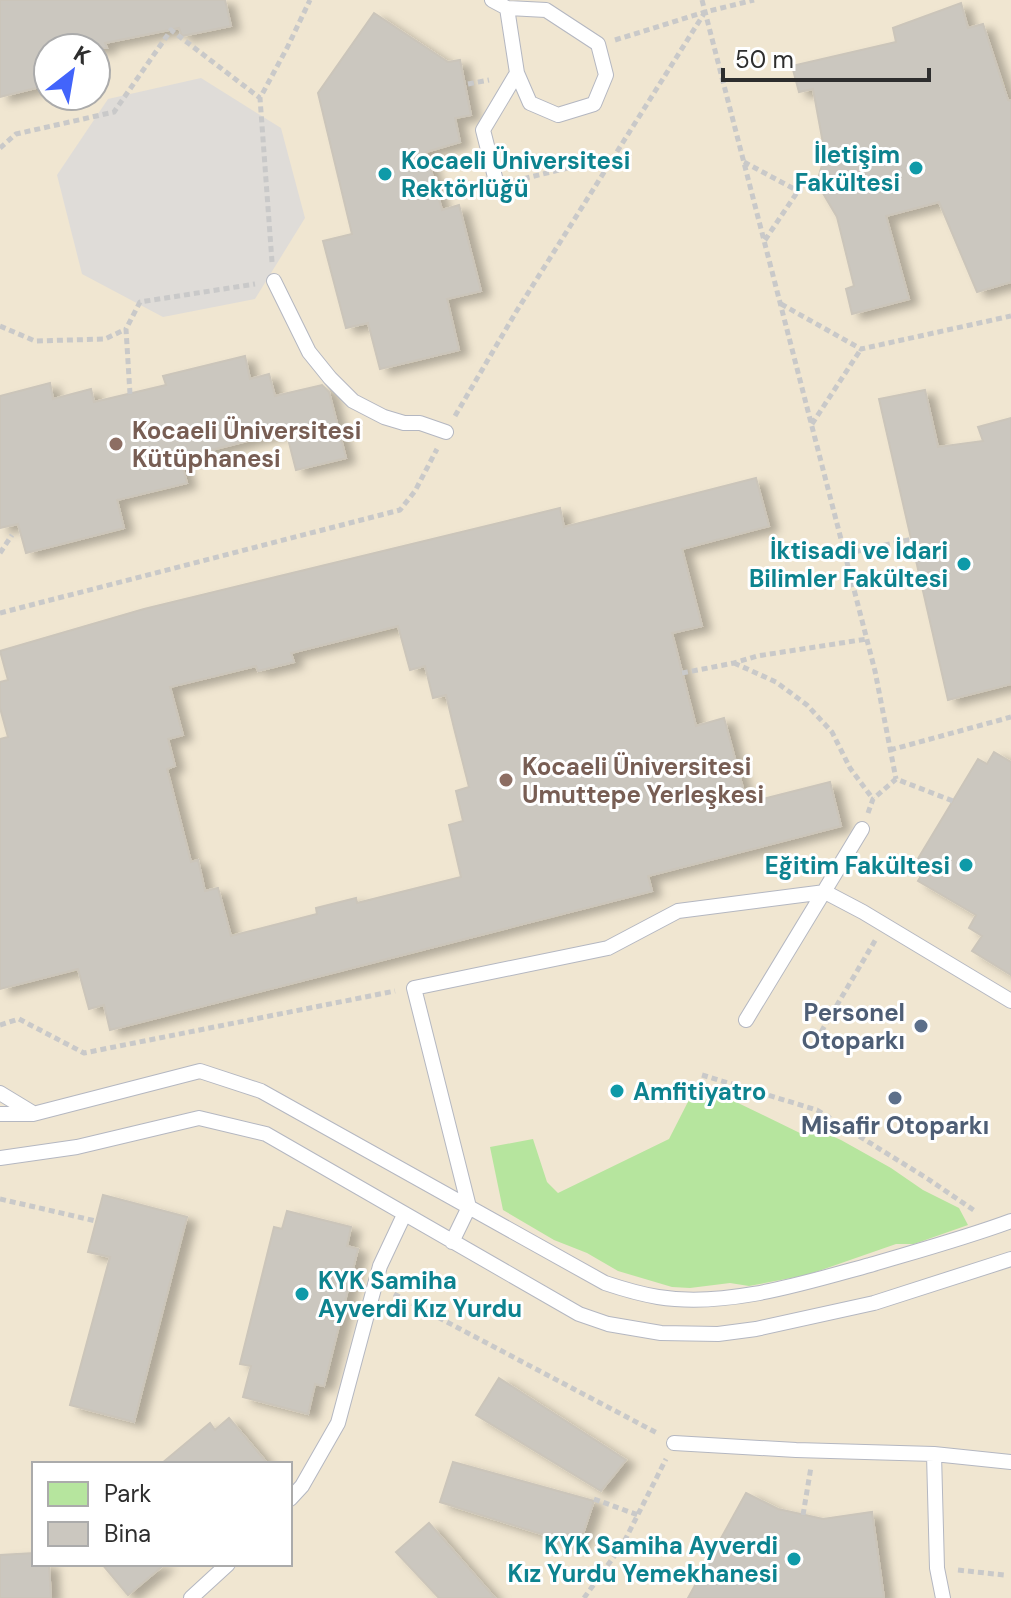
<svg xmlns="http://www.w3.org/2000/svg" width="1011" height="1598" viewBox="0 0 1011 1598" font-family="'DM Sans',sans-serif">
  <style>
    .education { fill: #f0e6d1; fill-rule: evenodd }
    .green { fill: #b6e59e }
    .plaza { fill: #dfdcd8 }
    .building { fill: #cbc7bf; stroke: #cbc5ba; stroke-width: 2; fill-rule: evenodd; filter: url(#shadow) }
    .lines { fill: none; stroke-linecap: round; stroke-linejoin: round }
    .lane-casing { stroke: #b4b7c1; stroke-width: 16 }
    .path { stroke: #c9c9c9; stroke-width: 5; stroke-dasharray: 6 4; stroke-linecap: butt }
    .lane { stroke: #fff; stroke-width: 14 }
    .culture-dot { fill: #0f9aa8; stroke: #fff; stroke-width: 3 }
    .education-dot { fill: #8d6e63; stroke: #fff; stroke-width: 3 }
    .service-dot { fill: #5c6f8a; stroke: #fff; stroke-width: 3 }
    .labels { text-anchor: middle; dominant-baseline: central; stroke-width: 6; stroke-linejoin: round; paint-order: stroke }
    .culture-label { font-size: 24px; font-weight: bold; fill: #0d838f; stroke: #fff; text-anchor: end }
    .education-label { font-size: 24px; font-weight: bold; fill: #785e54; stroke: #fff; text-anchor: start }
    .service-label { font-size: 24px; font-weight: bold; fill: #4e5e75; stroke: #fff; text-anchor: end }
  </style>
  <defs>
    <filter id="shadow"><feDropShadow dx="9" dy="5" stdDeviation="4" flood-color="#0004"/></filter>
  </defs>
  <rect width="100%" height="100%" fill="#efe9e1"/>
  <path class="education" d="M0 0H1011V1598H0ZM48 48H96V96H48ZM34 1464H290V1564H34Z"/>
  <path class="green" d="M695 1088 715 1099 734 1101 804 1135 823 1132 841 1140 891 1168 923 1190 959 1208 968 1225 914 1244H896L807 1275 749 1286 730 1283 690 1288 672 1287 618 1271 587 1253 554 1240 503 1210 490 1147 533 1139 547 1182 558 1193 669 1139Z"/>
  <path class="plaza" d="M201 78 281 128 305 218 255 299 163 317 82 274 57 175 108 99Z"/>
  <path class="building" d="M0 0H225L231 26 182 36 179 28 105 43 107 48H48V85L0 97Z
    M961 3 968 28 983 24 1008 100 1011 101V282L977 292 939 202 886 216 909 299 852 314 846 289 854 286 837 217 817 183 825 154 813 89 799 92 792 66 896 42 893 28Z
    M374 13 448 62 460 60 471 115 455 118 460 142 426 152 442 210 459 205 481 291 447 299 459 350 380 369 368 323 346 328 323 241 352 234 318 93Z
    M245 356 250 379 269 374 275 396 322 385 329 392 346 458 296 470 286 431 180 458 187 483 117 500 124 528 26 553 18 524 0 528V396L50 383 53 399 91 389 94 402 166 385 163 376Z
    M925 390 938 447 983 441 978 427 1011 418V684L948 700 879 399Z
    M756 478 769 526 682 549 702 626 672 633 696 726 724 718 747 803 830 782 841 826 648 876 652 891 110 1030 104 1005 89 1009 78 969 0 989V739L8 737 0 708V682L8 680 0 651 144 609 560 508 564 527ZM398 626 410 670 425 666 433 698 446 695 454 728 469 787 456 791 463 821 449 825 461 877 357 903 356 898 316 908 317 914 231 936 218 888 205 891 198 860 191 862 167 769 175 766 168 739 183 735 170 687 256 666 258 671 294 662 291 653Z
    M994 752 1011 762V975L972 951 982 936 969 928 976 915 918 881 926 868 916 862 978 759 987 764Z
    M103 1195 187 1217 134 1422 70 1405 110 1257 88 1252Z
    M287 1211 351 1227 347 1246 358 1249 324 1386 315 1384 308 1414 243 1397 251 1366 240 1364 274 1227 282 1229Z
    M499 1378 626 1460 601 1491 476 1415Z
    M229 1418 268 1464H161L210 1423 215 1430Z
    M453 1462 594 1501 579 1546 440 1502Z
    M746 1493 778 1509 823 1519 872 1512 884 1598H688Z
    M429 1523 495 1598H439L396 1552Z
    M34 1553V1564H49L51 1598H0V1555Z
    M102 1564H165L128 1595Z"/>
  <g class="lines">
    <g class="lane-casing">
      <path id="lane" d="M492 0 507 8 546 10 598 44 606 75 594 104 558 115 530 103 517 73 507 8
        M497 185 483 130 517 73
        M274 281 309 352 330 378 353 401 384 417 404 423H420L446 432
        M746 1020 862 829
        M0 1093 33 1113
        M0 1114H33L200 1071 261 1091 605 1283C623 1289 640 1294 658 1297 727 1308 804 1283 870 1265 917 1251 965 1238 1011 1221
        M0 1158 77 1147 199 1118 266 1134 579 1314 608 1324 661 1333 718 1334 756 1329 874 1303 1011 1259
        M452 1242 469 1207 414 988 608 948 678 911 825 892 863 912 1011 1001
        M674 1443 796 1450 934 1454 937 1568 943 1598
        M934 1454 1011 1462
        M290 1499 302 1486 338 1423 380 1266 404 1215
        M191 1598 228 1564"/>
    </g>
    <path class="path" d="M702 0 875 671 896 779
      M615 40 705 12 754 0
      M468 84 489 80
      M0 148 16 134 114 112 171 30 260 98
      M744 162 798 191 819 186
      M514 181 613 157
      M439 198 480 189
      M765 240 798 191
      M272 262 260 98 287 48 310 0
      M781 304 861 349 1011 316
      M0 326 35 341 105 339 126 329
      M130 394 126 329 140 302 255 284
      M455 416 516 312 705 12
      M812 424 861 349
      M0 553 12 535
      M845 554 912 539
      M0 613 400 510 415 491 437 449
      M734 663 776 682 807 705 832 732 850 768 873 799
      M682 673 734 663 757 656 867 639
      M890 750 1011 717
      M868 813 873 799 896 779 953 801
      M0 1025 19 1019 84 1053 395 991
      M811 1049 876 939
      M702 1075 817 1110 928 1179 975 1211
      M0 1199 96 1221
      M394 1294 657 1433
      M594 1499 638 1515
      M803 1515 811 1467
      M958 1570 1004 1575
      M584 1598 623 1544 666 1459"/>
    <use href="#lane" class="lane"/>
  </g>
  <g class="culture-dot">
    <circle cx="916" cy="168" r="8"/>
    <circle cx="385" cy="174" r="8"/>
    <circle cx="964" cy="564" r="8"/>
    <circle cx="966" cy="865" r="8"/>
    <circle cx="617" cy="1091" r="8"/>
    <circle cx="302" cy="1294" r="8"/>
    <circle cx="794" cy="1559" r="8"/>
  </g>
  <g class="education-dot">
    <circle cx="116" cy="444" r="8"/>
    <circle cx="506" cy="780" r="8"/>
  </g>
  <g class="service-dot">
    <circle cx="921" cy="1026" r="8"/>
    <circle cx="895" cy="1098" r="8"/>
  </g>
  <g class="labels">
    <g class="culture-label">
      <text x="900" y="154">İletişim<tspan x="900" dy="28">Fakültesi</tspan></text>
      <text x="401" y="160" text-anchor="start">Kocaeli Üniversitesi<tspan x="401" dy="28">Rektörlüğü</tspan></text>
      <text x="948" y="550">İktisadi ve İdari<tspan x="948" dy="28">Bilimler Fakültesi</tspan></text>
      <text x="950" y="865">Eğitim Fakültesi</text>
      <text x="633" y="1091" text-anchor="start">Amfitiyatro</text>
      <text x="318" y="1280" text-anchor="start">KYK Samiha<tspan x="318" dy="28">Ayverdi Kız Yurdu</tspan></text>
      <text x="778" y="1545">KYK Samiha Ayverdi<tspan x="778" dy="28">Kız Yurdu Yemekhanesi</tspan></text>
    </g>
    <g class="education-label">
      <text x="132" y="430">Kocaeli Üniversitesi<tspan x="132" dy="28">Kütüphanesi</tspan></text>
      <text x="522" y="766">Kocaeli Üniversitesi<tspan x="522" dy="28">Umuttepe Yerleşkesi</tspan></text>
    </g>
    <g class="service-label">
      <text x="905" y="1012">Personel<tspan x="905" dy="28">Otoparkı</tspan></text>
      <text x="895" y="1125" text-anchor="middle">Misafir Otoparkı</text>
    </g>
  </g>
  <rect x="32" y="1462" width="260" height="104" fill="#ffffff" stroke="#ababab" stroke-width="2"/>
  <rect x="48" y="1482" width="40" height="24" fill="#b6e59e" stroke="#ababab" stroke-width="2"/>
  <text x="104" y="1502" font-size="24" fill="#2e2e2e">Park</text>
  <rect x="48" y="1522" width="40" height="24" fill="#cbc7bf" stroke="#ababab" stroke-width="2"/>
  <text x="104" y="1542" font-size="24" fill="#2e2e2e">Bina</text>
  <g transform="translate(72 72) rotate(31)"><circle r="38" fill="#ffffff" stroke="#ababab" stroke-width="2"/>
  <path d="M0-6L14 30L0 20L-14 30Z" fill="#4264fb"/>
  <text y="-12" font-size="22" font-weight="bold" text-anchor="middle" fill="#2e2e2e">K</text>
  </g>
  <path d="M723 68v12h206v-12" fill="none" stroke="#2e2e2e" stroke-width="4"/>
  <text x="735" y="68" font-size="24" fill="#2e2e2e" stroke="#ffffff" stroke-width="6" paint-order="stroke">50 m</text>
</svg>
